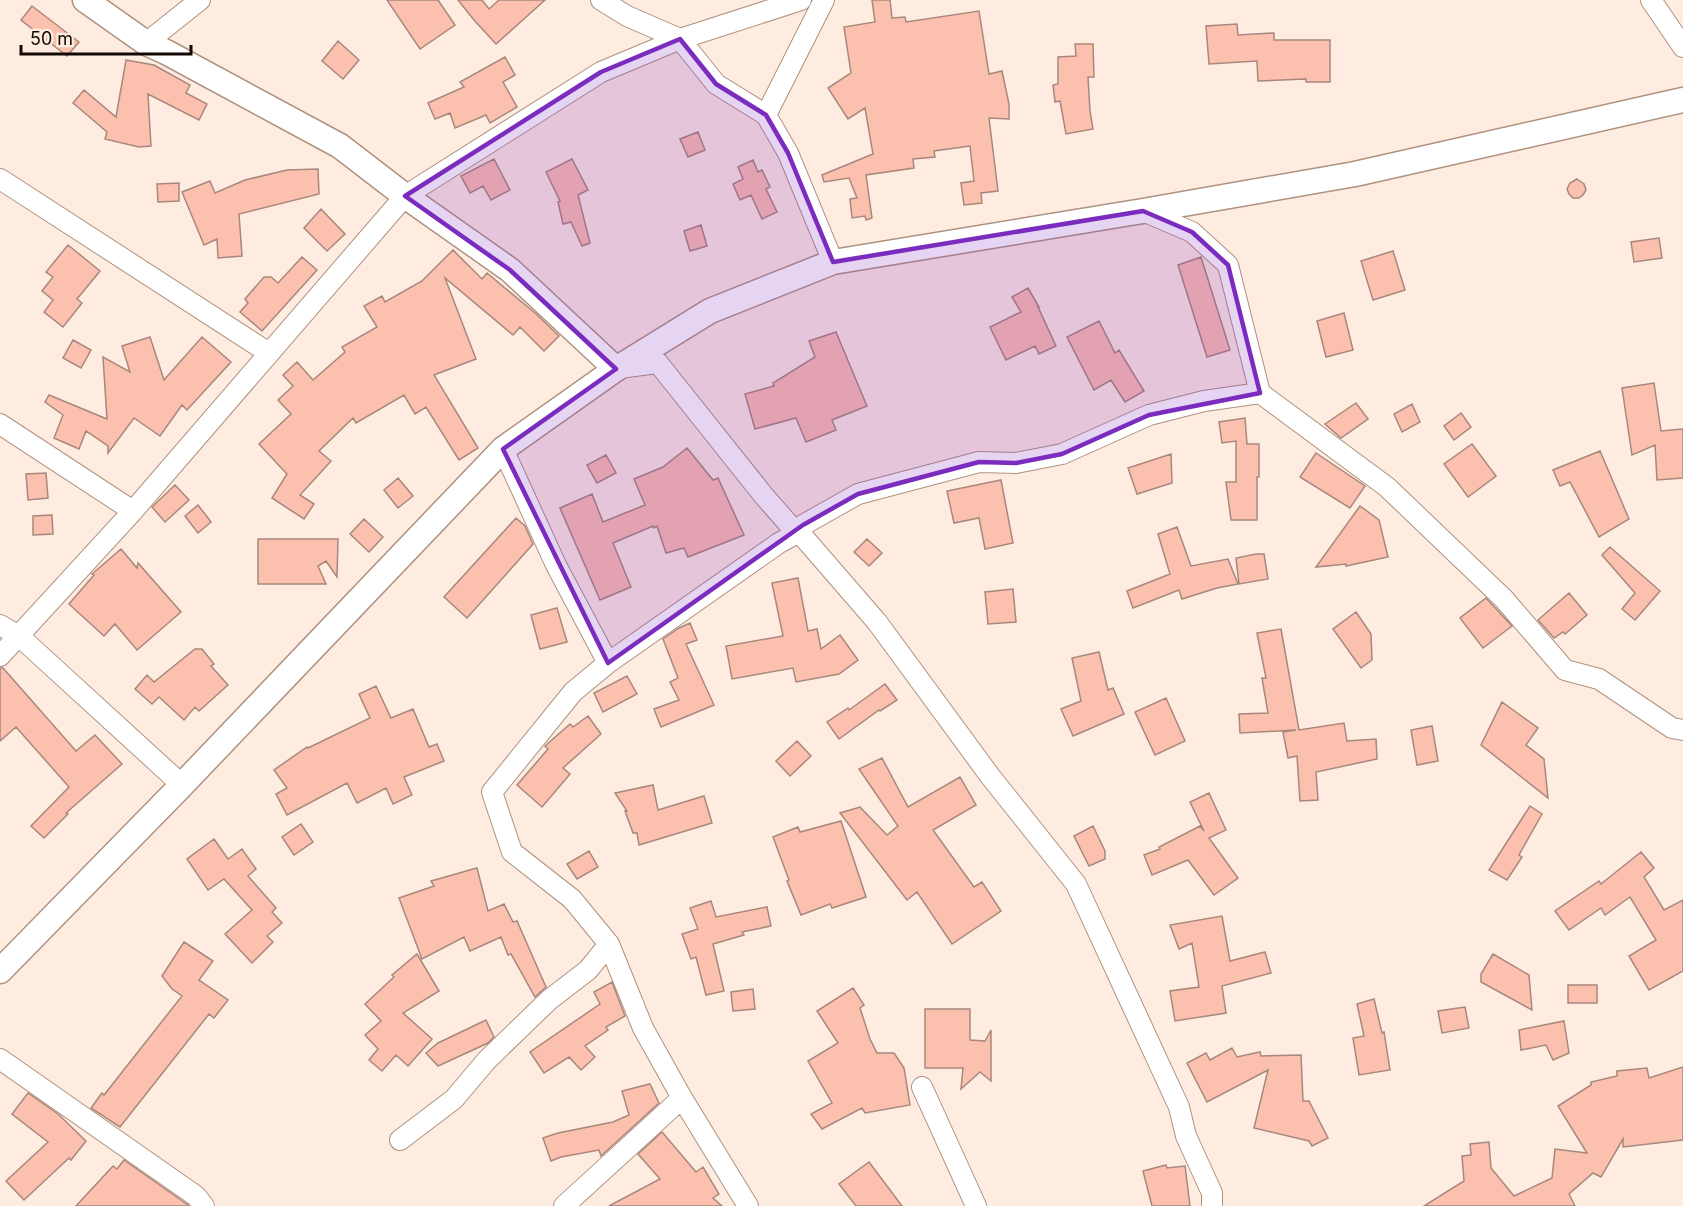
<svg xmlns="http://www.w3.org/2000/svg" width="1683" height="1206" viewBox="0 0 1683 1206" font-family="Inter,sans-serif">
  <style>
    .building { fill: #fcc0af; stroke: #a8877d; stroke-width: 1.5 }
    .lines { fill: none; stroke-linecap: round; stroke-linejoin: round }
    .minor-casing { stroke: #ae927f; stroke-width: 22 }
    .tertiary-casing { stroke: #ae927f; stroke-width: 27 }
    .minor { stroke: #fff; stroke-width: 20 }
    .tertiary { stroke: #fff; stroke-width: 24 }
    .marked { fill: #7b2cbf; fill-opacity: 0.2; stroke: #7b2cbf; stroke-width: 4.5; stroke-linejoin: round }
  </style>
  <rect width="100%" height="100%" fill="#ffece0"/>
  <path class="building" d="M387 0H438L455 25 420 49Z
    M458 0H482L489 9 499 0H545L496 44 474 20Z
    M872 0H890L892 18 905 17 906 22 979 11 989 74 1002 71 1009 104V119L989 118 998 191 981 193 982 203 964 205 961 183 974 181 970 146 934 151 935 157 913 159 914 168 866 175 872 218 866 220 865 216 852 218 850 199 857 198 849 178 824 182 822 175 873 154 865 108 848 119 828 88 851 73 844 27 875 22Z
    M32 6 79 42 67 56 21 20Z
    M1237 24 1238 35 1274 33V40H1330V82H1306V79L1258 81 1257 61 1209 64 1206 26Z
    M338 41 359 60 343 79 322 61Z
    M1075 44H1093L1094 77H1088L1090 111 1093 129 1066 134 1060 101 1055 102 1053 85 1058 84V57L1076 56Z
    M505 57 515 75 503 82 517 107 490 123 486 115 455 128 450 113 435 119 428 103 464 87 460 82Z
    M126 60 154 65 190 85 186 93 207 104 199 120 148 94 151 146 139 147 105 139 107 132 73 103 84 90 116 117Z
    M698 132 705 150 688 157 680 139Z
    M494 159 510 190 491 200 483 186 470 193 461 176Z
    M572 159 588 190 578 195 590 243 582 246 571 222 563 224 558 202 560 201 546 172Z
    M753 160 758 172 762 170 770 187 766 189 777 212 762 219 751 195 740 200 733 184 743 179 738 167Z
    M318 169 319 194 239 214 242 256 218 258 217 239 204 245 182 192 210 181 215 193 245 180 287 170Z
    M1577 179 1584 184 1586 190 1583 195 1579 198H1573L1569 194 1567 189 1570 183Z
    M179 183V201L158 202 157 184Z
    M321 209 345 234 327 251 304 228Z
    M701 225 707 246 690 251 684 231Z
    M1659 238 1662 258 1634 262 1631 242Z
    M68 245 100 271 77 299 82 303 63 327 44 312 53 300 42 291 53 277 46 272Z
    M453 250 482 279 487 273 535 313 559 336 544 351 520 327 513 335 445 278 476 359 434 375 478 448 459 460 426 407 415 414 404 395 356 423 353 418 319 451 331 461 300 495 314 504 304 519 272 498 287 474 259 444 291 414 278 400 293 386 283 375 297 362 313 380 345 352 342 347 377 327 364 306 382 296 385 302 422 281Z
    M1393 251 1405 290 1373 300 1361 261Z
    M302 257 317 270 262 331 240 312 248 303 245 299 264 277H271L278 283Z
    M1201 257 1230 350 1207 357 1178 265Z
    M1028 288 1039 307H1038L1056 346 1039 354 1035 346 1006 360 990 327 1021 312 1012 297Z
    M1344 313 1353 350 1326 357 1317 321Z
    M1099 321 1115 353 1119 350 1144 391 1125 402 1111 380 1094 390 1067 337Z
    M836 332 867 406 832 420 836 430 806 442 796 418 755 429 745 394 774 386 773 383 815 357 809 341Z
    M150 337 164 380 202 337 231 362 187 410 182 405 160 436 134 418 108 453V446L86 431 79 449 54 438 63 415 45 402 49 395 107 419 103 357 130 372 122 346Z
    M73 340 91 350 81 368 63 358Z
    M1654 383 1661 431 1683 429V478L1657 480 1655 445 1632 455 1622 388Z
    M1356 403 1368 419 1341 438 1325 424Z
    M1412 404 1420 422 1402 432 1394 414Z
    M1461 413 1471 427 1454 440 1444 426Z
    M1245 418 1247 444H1259V477H1257V520H1231L1226 482H1236V441L1222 443 1219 422Z
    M1472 444 1496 476 1468 497 1444 464Z
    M687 448 713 480 718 478 744 535 688 557 684 548 666 553 657 526 654 528 653 526 613 543 631 587 600 600 560 508 592 494 603 522 645 505 634 479 663 467Z
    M1600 451 1629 519 1599 537 1570 482 1560 486 1553 470Z
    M1316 453 1365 486 1350 508 1300 477Z
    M1171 454 1172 483 1137 494 1128 468Z
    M606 455 616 473 597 483 587 465Z
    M46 473 48 498 28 500 26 474Z
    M398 478 413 496 398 508 384 490Z
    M1001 480 1013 543 985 549 979 518 954 523 947 491Z
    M175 485 189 500 165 522 152 507Z
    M198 505 211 522 198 533 185 516Z
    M1360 506 1379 520 1388 557 1346 566V564L1316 567Z
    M52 515 53 534 33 535V516Z
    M516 518 525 526 533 544 467 618 444 597Z
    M364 519 383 537 369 552 350 534Z
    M1177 527 1191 566 1228 559 1238 584 1217 588 1182 599 1179 590 1133 608 1127 591 1170 574 1158 534Z
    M258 539H338L337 577 326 561 318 566 326 584H258Z
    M867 539 882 553 869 566 854 552Z
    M1610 547 1660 591 1635 620 1622 609 1635 593 1602 555Z
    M121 549 137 568 138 563 181 612 137 650 115 624 104 636 69 604 94 575 92 574Z
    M1256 554H1264L1268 579 1239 584 1236 558Z
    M798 578 808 631 817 629 821 649 840 635 858 660 839 674 796 682 793 668 732 679 726 646 783 636 772 583Z
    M1013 589 1016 622 988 624 985 592Z
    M1569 593 1587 615 1565 634 1563 632 1554 638 1538 620Z
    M1486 598 1512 626 1483 648 1460 618Z
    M557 608 567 642 540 649 531 615Z
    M1356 612 1371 634 1372 660 1361 668 1333 629Z
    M690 623 697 640 686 644 714 705 661 727 654 709 679 700 670 682 678 678 663 639 679 628Z
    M1281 629 1299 730 1344 723 1347 741 1376 739 1377 759 1316 772 1318 800 1300 801 1297 756 1288 758 1283 732 1296 730 1240 733 1239 714 1268 713 1262 678H1266L1257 633Z
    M195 649H202L214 664 211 666 228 685 199 711 195 707 184 720 159 697 152 704 135 689 147 675 154 682Z
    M1099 652 1108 690 1113 688 1124 714 1073 736 1061 709 1081 701 1072 658Z
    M0 668H3L76 751 95 735 122 764 66 813 68 814 44 838 31 826 69 787 16 727 0 741Z
    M627 676 637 694 603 712 594 693Z
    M885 684 897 700 880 711 879 710 839 739 827 722 848 708 849 710Z
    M376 686 391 718 413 709 429 747 437 744 444 761 404 777 412 795 393 804 386 788 357 803 347 783 287 815 276 794 287 788 274 770 307 747 308 748 370 718 359 694Z
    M1166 698 1185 741 1155 755 1135 712Z
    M1502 702 1538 728 1526 745 1544 759 1548 798 1481 745Z
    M588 716 601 734 563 768 570 774 542 807 517 785 548 749 545 746 570 724 573 727Z
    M1432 726 1438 761 1417 765 1411 730Z
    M797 741 811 756 790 776 776 761Z
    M882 758 908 807 960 777 976 805 933 830 974 887 982 882 1001 911 952 944 917 892 907 900 840 813 860 807 887 835 898 826 859 769Z
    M653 785 658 810 704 796 712 823 639 845 637 833H633L625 811H627L615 793Z
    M1209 793 1226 830 1209 838 1238 878 1214 895 1188 860 1152 875 1144 855 1160 849 1159 847 1200 826 1204 831 1190 802Z
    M1530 806 1542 814 1519 855 1522 857 1507 880 1489 870Z
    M841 821 866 897 832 908 830 904 801 915 787 881 789 880 773 837 798 827 800 832Z
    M301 824 313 842 294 855 282 837Z
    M1093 826 1105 851V859L1089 866 1074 836Z
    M214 839 228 859 242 849 256 869 248 876 276 908 272 912 282 923 267 936 273 942 252 963 225 934 252 910 224 879 208 890 187 859Z
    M589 851 598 867 577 879 567 864Z
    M1641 852 1654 868 1644 877 1664 910 1683 900V971L1649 990 1629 956 1656 940 1630 897 1605 915 1601 908 1569 930 1555 911 1599 881 1601 884Z
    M477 868 488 911 504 904 513 922 517 921 546 987 535 997 511 954 508 955 501 937 470 951 464 937 422 959 399 898 434 886 431 881Z
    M711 901 716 917 767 907 771 926 742 932 744 935 713 944 724 991 706 995 696 957 691 959 682 934 698 929 690 908Z
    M1222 916 1230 961 1265 952 1271 973 1222 986 1226 1013 1175 1021 1170 991 1199 987 1192 943 1179 949 1170 925Z
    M184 942 213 961 199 980 228 1000 214 1018 209 1014 120 1127 91 1108 102 1093 104 1095 182 996 172 989 162 976Z
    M417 954 439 991 403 1013 432 1039 408 1066 396 1055 382 1071 369 1060 378 1049 365 1035 381 1021 365 1004 394 977 392 975Z
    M1493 954 1529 975 1532 1010 1481 982V974Z
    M612 982 625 1016 606 1027 608 1030 585 1046 595 1057 581 1070 569 1057 544 1073 530 1052 600 1004 594 992Z
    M1568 985H1597V1003H1568Z
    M853 988 864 1005 860 1008 870 1039 877 1053H894L904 1068 910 1105 865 1113 862 1108 822 1129 811 1114 832 1103 808 1061 838 1043 817 1011Z
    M753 989 755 1009 733 1011 731 992Z
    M1374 999 1382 1033 1384 1032 1390 1070 1359 1075 1353 1038 1364 1036 1357 1004Z
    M1465 1007 1469 1028 1442 1033 1438 1011Z
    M925 1009H970V1040L985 1041 991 1030V1081L980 1072 961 1089 963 1068H925Z
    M486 1020 494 1037 488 1043 438 1066 426 1053 438 1043Z
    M1564 1021 1569 1053 1553 1060 1546 1045 1521 1050 1519 1030Z
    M1232 1048 1237 1057 1260 1052 1261 1056 1301 1055 1303 1101H1309L1328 1138 1312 1146 1309 1141 1254 1128 1268 1070 1207 1102 1187 1063 1206 1053 1210 1060Z
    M1683 1067V1140L1623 1147V1139L1601 1177 1593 1173 1569 1194 1575 1206H1424L1464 1181 1462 1156 1471 1155 1470 1144 1489 1142 1491 1168 1514 1196 1552 1178 1555 1149 1587 1153 1558 1106 1591 1085V1082L1617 1076V1071L1647 1068 1649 1078Z
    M650 1084 659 1103 601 1156 599 1150 561 1157 551 1161 543 1138 558 1133 613 1122 629 1115 622 1091Z
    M28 1093 58 1114 86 1141 71 1160 69 1158 24 1200 6 1181 48 1142 12 1114Z
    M662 1132 696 1172 703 1167 719 1194 713 1198 722 1206H609L660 1179 638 1154Z
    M124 1160 188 1205 189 1206H76L113 1166 117 1169Z
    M869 1162 902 1206H856L839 1184Z
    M1166 1165 1167 1168 1185 1166 1190 1206H1152L1143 1171Z"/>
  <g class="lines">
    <g class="minor-casing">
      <path id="minor" d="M601 0 627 16 680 39 716 84 766 115 788 153 833 262
        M1651 0 1683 47
        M146 43 200 0
        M766 115 824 0
        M0 179 269 353
        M1143 211 1192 232 1228 265 1260 393 1387 487 1504 599 1565 670 1599 679 1672 728 1683 730
        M619 368 658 363 764 496 793 529 799 532 877 622 990 776 1076 884 1179 1107 1186 1136 1212 1193V1206
        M0 424 133 511
        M503 449 556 565 608 663 573 692 492 792 512 852 572 899 609 944 643 1028 682 1098 748 1206
        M0 625 19 636 182 785
        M0 656 133 511 405 196 601 72 680 39 801 0
        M608 663 779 543 799 532 803 525 858 494 979 462 1016 463 1062 454 1149 415 1204 401 1260 393
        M0 1059 196 1196 204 1206
        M922 1087 976 1206
        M400 1140 454 1099 487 1060 549 1000 588 970 609 944
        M564 1206 682 1098"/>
    </g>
    <g class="tertiary-casing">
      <path id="tertiary" d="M85 0 146 43 166 52 340 146 405 196 510 270 616 369
        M0 971 182 785 503 449 616 369 710 311 833 262 1143 211 1355 174 1683 100"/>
    </g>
    <use href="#minor" class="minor"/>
    <use href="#tertiary" class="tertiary"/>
  </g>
  <path class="marked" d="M680 39 716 84 766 115 788 153 833 262 1143 211 1192 232 1228 265 1260 393 1149 415 1062 454 1016 463 979 462 858 494 803 525 608 663 503 449 616 369 510 270 405 196 601 72Z"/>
  <path d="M21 45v9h170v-9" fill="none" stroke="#120904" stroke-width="3"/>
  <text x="30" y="45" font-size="18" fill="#120904" stroke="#ffece0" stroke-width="4.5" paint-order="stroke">50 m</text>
</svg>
